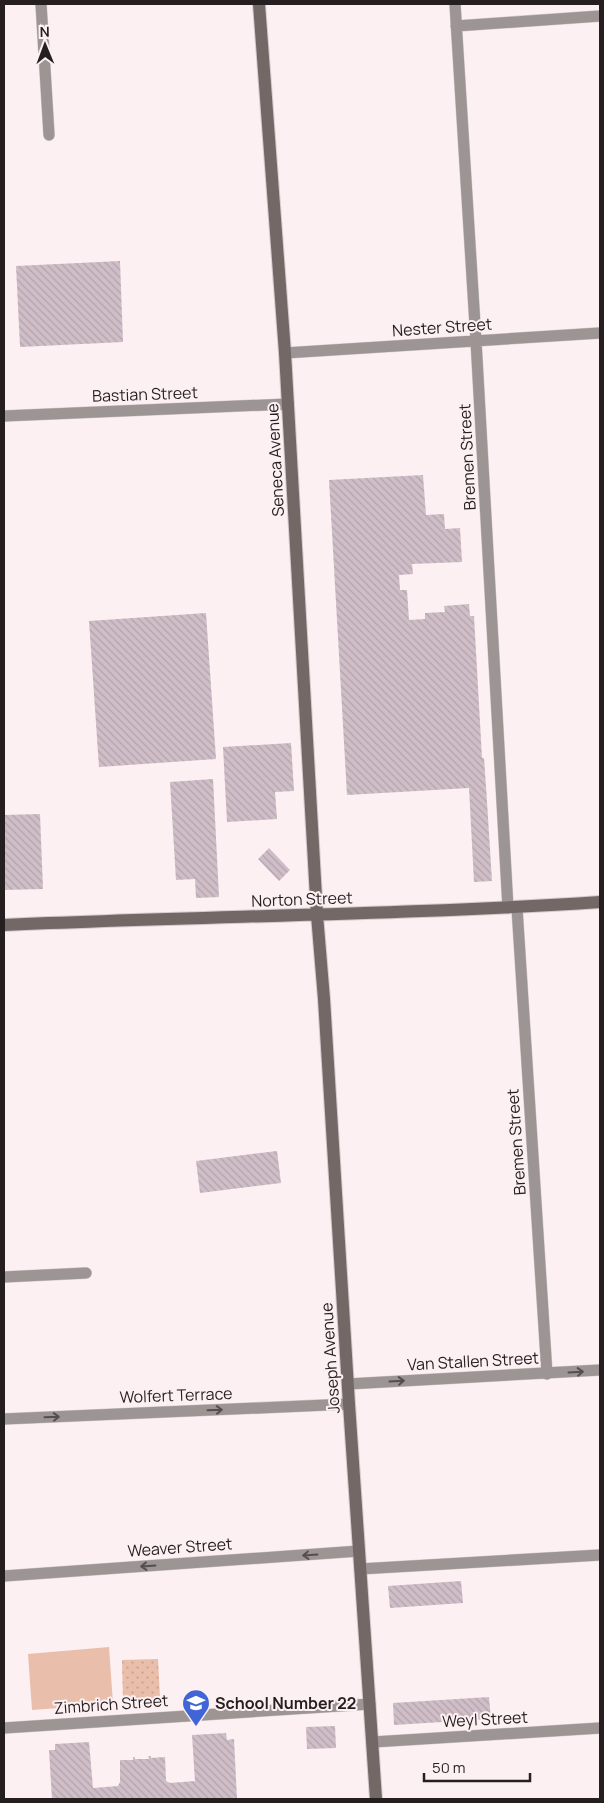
<svg xmlns="http://www.w3.org/2000/svg" width="604" height="1803" viewBox="0 0 604 1803" font-family="Manrope,sans-serif">
  <style>
    .grass { fill: #e9beaa }
    .park { fill: url(#park-dots) }
    .building { fill: url(#building-back-hatch) }
    .lines { fill: none; stroke-linecap: round; stroke-linejoin: round }
    .minor-casing { stroke: #d5cacc; stroke-width: 12 }
    .secondary-casing { stroke: #d5cacc; stroke-width: 14 }
    .minor { stroke: #9d9594; stroke-width: 11 }
    .secondary { stroke: #736866; stroke-width: 12 }
    .oneway { stroke: #564e4e }
    .labels { text-anchor: middle; dominant-baseline: central; stroke-width: 4; stroke-linejoin: round; paint-order: stroke }
    .street-label { font-size: 16px; fill: #261f20; stroke: #fcf0f2 }
    .poi-label { font-size: 16px; font-weight: bold; fill: #261f20; stroke: #fcf0f2; text-anchor: start }
  </style>
  <defs>
    <pattern id="park-dots" width="8" height="8" patternUnits="userSpaceOnUse" patternTransform="scale(1.25)"><rect width="8" height="8" fill="#e9beaa"/><path d="M2 2h.1M6 6h.1" fill="none" stroke="#c8a392" stroke-width="1.8" stroke-linecap="round"/></pattern>
    <pattern id="building-back-hatch" width="6" height="6" patternUnits="userSpaceOnUse" patternTransform="scale(1.25)"><rect width="6" height="6" fill="#cfbec7"/><path d="M-1 5l2 2M0 0l6 6M5-1l2 2" fill="none" stroke="#b2a3ab"/></pattern>
  </defs>
  <rect width="100%" height="100%" fill="#fcf0f2"/>
  <path class="grass" d="M109 1647 113 1704 32 1710 28 1654Z"/>
  <path class="park" d="M158 1659 160 1698 123 1700 122 1660Z"/>
  <path class="building" d="M120 261 123 342 20 347 16 266Z
    M423 475 426 515 444 514 445 529 460 528 462 562 412 564 413 574 399 575 400 590H407L409 620 425 619V613L445 612 444 606 469 604 470 616H474L482 758H484L486 786 492 881 474 882 469 788 347 795 329 480Z
    M206 613 216 759 99 767 89 621Z
    M291 743 294 791 275 792 277 819 227 822 223 747Z
    M213 779 219 897 196 898 195 879 176 880 170 782Z
    M40 814 43 889 4 890V815Z
    M269 848 290 870 279 881 258 859Z
    M277 1151 281 1183 200 1193 196 1161Z
    M461 1581 463 1603 390 1608 388 1586Z
    M489 1697 491 1719 394 1725 393 1703Z
    M335 1726 336 1748 307 1749 306 1727Z
    M226 1733 227 1740 234 1739 237 1799H52L49 1750H55V1744L89 1742 93 1788 118 1786 120 1782V1760H133V1757H135V1759H149L148 1756H151V1758L165 1757 166 1781 170 1783 195 1781 192 1735Z"/>
  <g class="lines">
    <g class="minor-casing">
      <path id="minor" d="M41 4 49 135
        M455 4 476 341 508 908
        M456 26 600 16
        M285 353 600 333
        M4 416 288 404
        M517 908 547 1374
        M4 1277 86 1273
        M348 1384 600 1370
        M4 1419 349 1404
        M360 1569 600 1555
        M4 1576 359 1551
        M4 1728 370 1704
        M373 1742 600 1728"/>
    </g>
    <g class="secondary-casing">
      <path id="secondary" d="M259 4 285 353 317 915 324 999 349 1404 376 1799
        M4 925C203 916 402 915 600 902"/>
    </g>
    <use href="#minor" class="minor"/>
    <use href="#secondary" class="secondary"/>
  </g>
  <defs><path id="oneway-shaft" d="M-6 0H5M1.5-3L5.5 0L1.5 3" fill="none" stroke-width="1.6" stroke-linecap="round" stroke-linejoin="round" transform="scale(1.25)"/></defs>
  <g class="oneway">
    <use href="#oneway-shaft" transform="translate(576 1372) rotate(-3)"/>
    <use href="#oneway-shaft" transform="translate(397 1381) rotate(-3)"/>
    <use href="#oneway-shaft" transform="translate(215 1410) rotate(-2)"/>
    <use href="#oneway-shaft" transform="translate(52 1417) rotate(-2)"/>
    <use href="#oneway-shaft" transform="translate(310 1555) rotate(176)"/>
    <use href="#oneway-shaft" transform="translate(148 1566) rotate(176)"/>
  </g>
  <defs>
    <g id="school-pin" transform="scale(1.4375)"><path d="M0 17L-7.5 6A9.5 9.5 0 1 1 7.5 6Z" fill="#4164d6" stroke="#fcf0f2"/><path d="M0-5L7-2L0 1L-7-2ZM-4 1L0 2.5L4 1V4Q0 6-4 4Z" fill="#fff"/></g>
  </defs>
  <g fill-rule="evenodd">
    <use href="#school-pin" x="196" y="1703"/>
  </g>
  <g class="labels">
    <g class="street-label">
      <text transform="translate(442 327) rotate(-4)">Nester Street</text>
      <text transform="translate(145 394) rotate(-2)">Bastian Street</text>
      <text transform="translate(467 457) rotate(-93)">Bremen Street</text>
      <text transform="translate(275 460) rotate(-93)">Seneca Avenue</text>
      <text transform="translate(302 899) rotate(-2)">Norton Street</text>
      <text transform="translate(516 1142) rotate(-94)">Bremen Street</text>
      <text transform="translate(330 1358) rotate(-94)">Joseph Avenue</text>
      <text transform="translate(473 1361) rotate(-3)">Van Stallen Street</text>
      <text transform="translate(176 1395) rotate(-2)">Wolfert Terrace</text>
      <text transform="translate(180 1547) rotate(-4)">Weaver Street</text>
      <text transform="translate(111 1704) rotate(-4)">Zimbrich Street</text>
      <text transform="translate(485 1719) rotate(-3)">Weyl Street</text>
    </g>
    <g class="poi-label">
      <text x="215" y="1703">School Number 22</text>
    </g>
  </g>
  <rect width="604" height="1803" fill="none" stroke="#261f20" stroke-width="10"/>
  <g transform="translate(45 45) rotate(359)" stroke="#fcf0f2" stroke-width="4" paint-order="stroke">
  <path d="M0-4L9 19L0 12L-9 19Z" fill="#261f20"/>
  <text y="-8" font-size="14" font-weight="bold" text-anchor="middle" fill="#261f20">N</text>
  </g>
  <path d="M424 1773v8h106v-8" fill="none" stroke="#261f20" stroke-width="2.5"/>
  <text x="432" y="1773" font-size="15" fill="#261f20" stroke="#fcf0f2" stroke-width="4" paint-order="stroke">50 m</text>
</svg>
